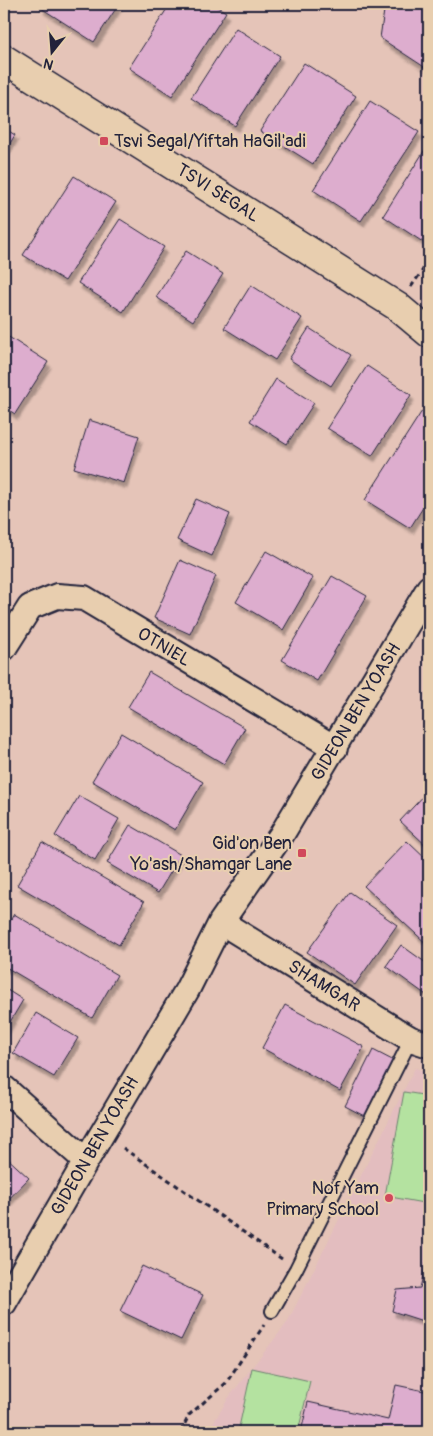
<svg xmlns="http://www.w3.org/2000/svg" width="433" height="1436" viewBox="0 0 433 1436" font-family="Pangolin,sans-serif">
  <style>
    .built { fill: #e3bdbf }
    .green { fill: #b4e2a0; stroke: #6b826e }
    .building { fill: #ddadce; stroke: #22223b; filter: url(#shadow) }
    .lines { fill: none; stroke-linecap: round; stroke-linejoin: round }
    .service-casing { stroke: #22223b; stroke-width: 16 }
    .minor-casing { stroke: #22223b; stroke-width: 28 }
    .tertiary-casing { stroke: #22223b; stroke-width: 31 }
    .path { stroke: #22223b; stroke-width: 3; stroke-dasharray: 5 4; stroke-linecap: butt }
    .service { stroke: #e8ceaf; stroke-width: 12 }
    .minor { stroke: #e8ceaf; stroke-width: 24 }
    .tertiary { stroke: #e8ceaf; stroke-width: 28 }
    .poi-dot { fill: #d1495b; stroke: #e8ceaf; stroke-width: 2 }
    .labels { text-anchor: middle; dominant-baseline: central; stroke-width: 4; stroke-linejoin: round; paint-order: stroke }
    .poi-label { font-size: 18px; fill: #22223b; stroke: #e8ceaf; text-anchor: end }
    .street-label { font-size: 18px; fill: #22223b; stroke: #e8ceaf }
  </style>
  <defs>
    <filter id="shadow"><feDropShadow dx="3" dy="5.5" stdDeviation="1" flood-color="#0004"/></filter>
  </defs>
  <rect width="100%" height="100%" fill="#e5c4b8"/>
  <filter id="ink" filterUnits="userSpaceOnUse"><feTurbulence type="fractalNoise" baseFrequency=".02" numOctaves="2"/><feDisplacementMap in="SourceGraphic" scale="10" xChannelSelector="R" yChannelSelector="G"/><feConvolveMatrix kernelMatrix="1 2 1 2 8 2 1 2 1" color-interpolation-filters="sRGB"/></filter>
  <g filter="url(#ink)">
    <path class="built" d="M415 1068 429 1073V1432H208L229 1397 287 1323Z"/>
    <path class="green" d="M404 1092 429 1096V1204L385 1196Z
      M252 1368 310 1381 298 1432H238Z"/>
    <path class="building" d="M43 4H119L94 42 41 8Z
      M170 4H212L226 12 172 96 129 68Z
      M385 4H429V70L380 38Z
      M236 28 280 56 235 126 191 98Z
      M304 63 356 96 313 164 260 131Z
      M370 101 419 132 361 221 313 190Z
      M4 128 15 135 4 153Z
      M426 148 429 150V246L383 216Z
      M74 176 116 202 65 281 23 255Z
      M120 219 164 247 123 312 78 283Z
      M186 251 223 274 193 321 156 297Z
      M251 285 302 318 275 360 224 328Z
      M309 328 351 355 331 386 289 359Z
      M4 334 48 362 15 414 4 407Z
      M367 366 411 395 372 456 327 428Z
      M276 379 314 403 287 444 250 421Z
      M422 411 429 416V498L410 528 365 500Z
      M89 420 139 436 124 483 74 468Z
      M196 499 230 514 212 556 177 540Z
      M266 551 313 578 283 630 236 602Z
      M180 560 216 576 190 634 154 618Z
      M332 576 367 596 317 681 282 660Z
      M149 672 245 728 224 764 128 707Z
      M121 733 203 782 175 830 92 781Z
      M429 790V848L400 821Z
      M79 796 119 819 95 860 55 836Z
      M130 825 181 855 158 893 107 863Z
      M407 841 429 862V946L364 886Z
      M42 842 144 902 119 945 17 885Z
      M350 892 397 925 355 985 307 952Z
      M14 914 117 975 92 1018 4 966V931Z
      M401 945 429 965V997L386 966Z
      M4 988 23 1000 4 1032Z
      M285 1005 364 1047 340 1091 262 1048Z
      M36 1013 78 1038 54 1077 13 1053Z
      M373 1050 398 1063 370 1119 345 1106Z
      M4 1155 29 1178 4 1204Z
      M429 1252V1323L392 1311 397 1290 420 1288Z
      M142 1266 203 1295 181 1340 120 1311Z
      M396 1385 429 1392V1432H301L308 1402 388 1420Z"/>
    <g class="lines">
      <g class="service-casing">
        <path id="service" d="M272 1311 296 1269 411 1039"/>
      </g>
      <g class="minor-casing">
        <path id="minor" d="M4 648 30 607 57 596 84 598 335 748
          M221 922 394 1029 411 1039 429 1045
          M4 1088 86 1161
          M4 1303 86 1161 187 990 221 922 282 834 429 588"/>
      </g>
      <g class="tertiary-casing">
        <path id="tertiary" d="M4 59 398 307 429 333"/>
      </g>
      <path class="path" d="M411 287 429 261
        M123 1148 282 1259
        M181 1432 189 1415 226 1383 264 1325"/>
      <use href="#service" class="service"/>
      <use href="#minor" class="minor"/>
      <use href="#tertiary" class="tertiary"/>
    </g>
  </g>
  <g class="poi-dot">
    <rect x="99" y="136" width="10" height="10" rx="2.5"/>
    <rect x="297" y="848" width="10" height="10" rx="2.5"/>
    <circle cx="389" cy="1198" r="5"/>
  </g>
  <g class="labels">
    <g class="poi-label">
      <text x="114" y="141" text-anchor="start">Tsvi Segal/Yiftah HaGil'adi</text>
      <text x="292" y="843">Gid'on Ben<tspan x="292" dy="21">Yo'ash/Shamgar Lane</tspan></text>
      <text x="379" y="1188">Nof Yam<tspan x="379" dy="21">Primary School</tspan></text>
    </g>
    <g class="street-label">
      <text transform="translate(218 193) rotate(32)">TSVI SEGAL</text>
      <text transform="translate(164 647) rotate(31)">OTNIEL</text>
      <text transform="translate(356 712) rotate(-59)">GIDEON BEN YOASH</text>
      <text transform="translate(324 986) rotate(32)">SHAMGAR</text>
      <text transform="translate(95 1146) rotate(-60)">GIDEON BEN YOASH</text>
    </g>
  </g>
  <rect width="433" height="1436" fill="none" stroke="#e8ceaf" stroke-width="20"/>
  <rect x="10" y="10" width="413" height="1416" fill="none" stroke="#22223b" stroke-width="2" filter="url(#ink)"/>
  <g transform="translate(52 52) rotate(197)" stroke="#e8ceaf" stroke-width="4" paint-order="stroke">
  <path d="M0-4L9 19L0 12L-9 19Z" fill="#22223b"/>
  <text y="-8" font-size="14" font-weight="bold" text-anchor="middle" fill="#22223b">N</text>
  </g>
</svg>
